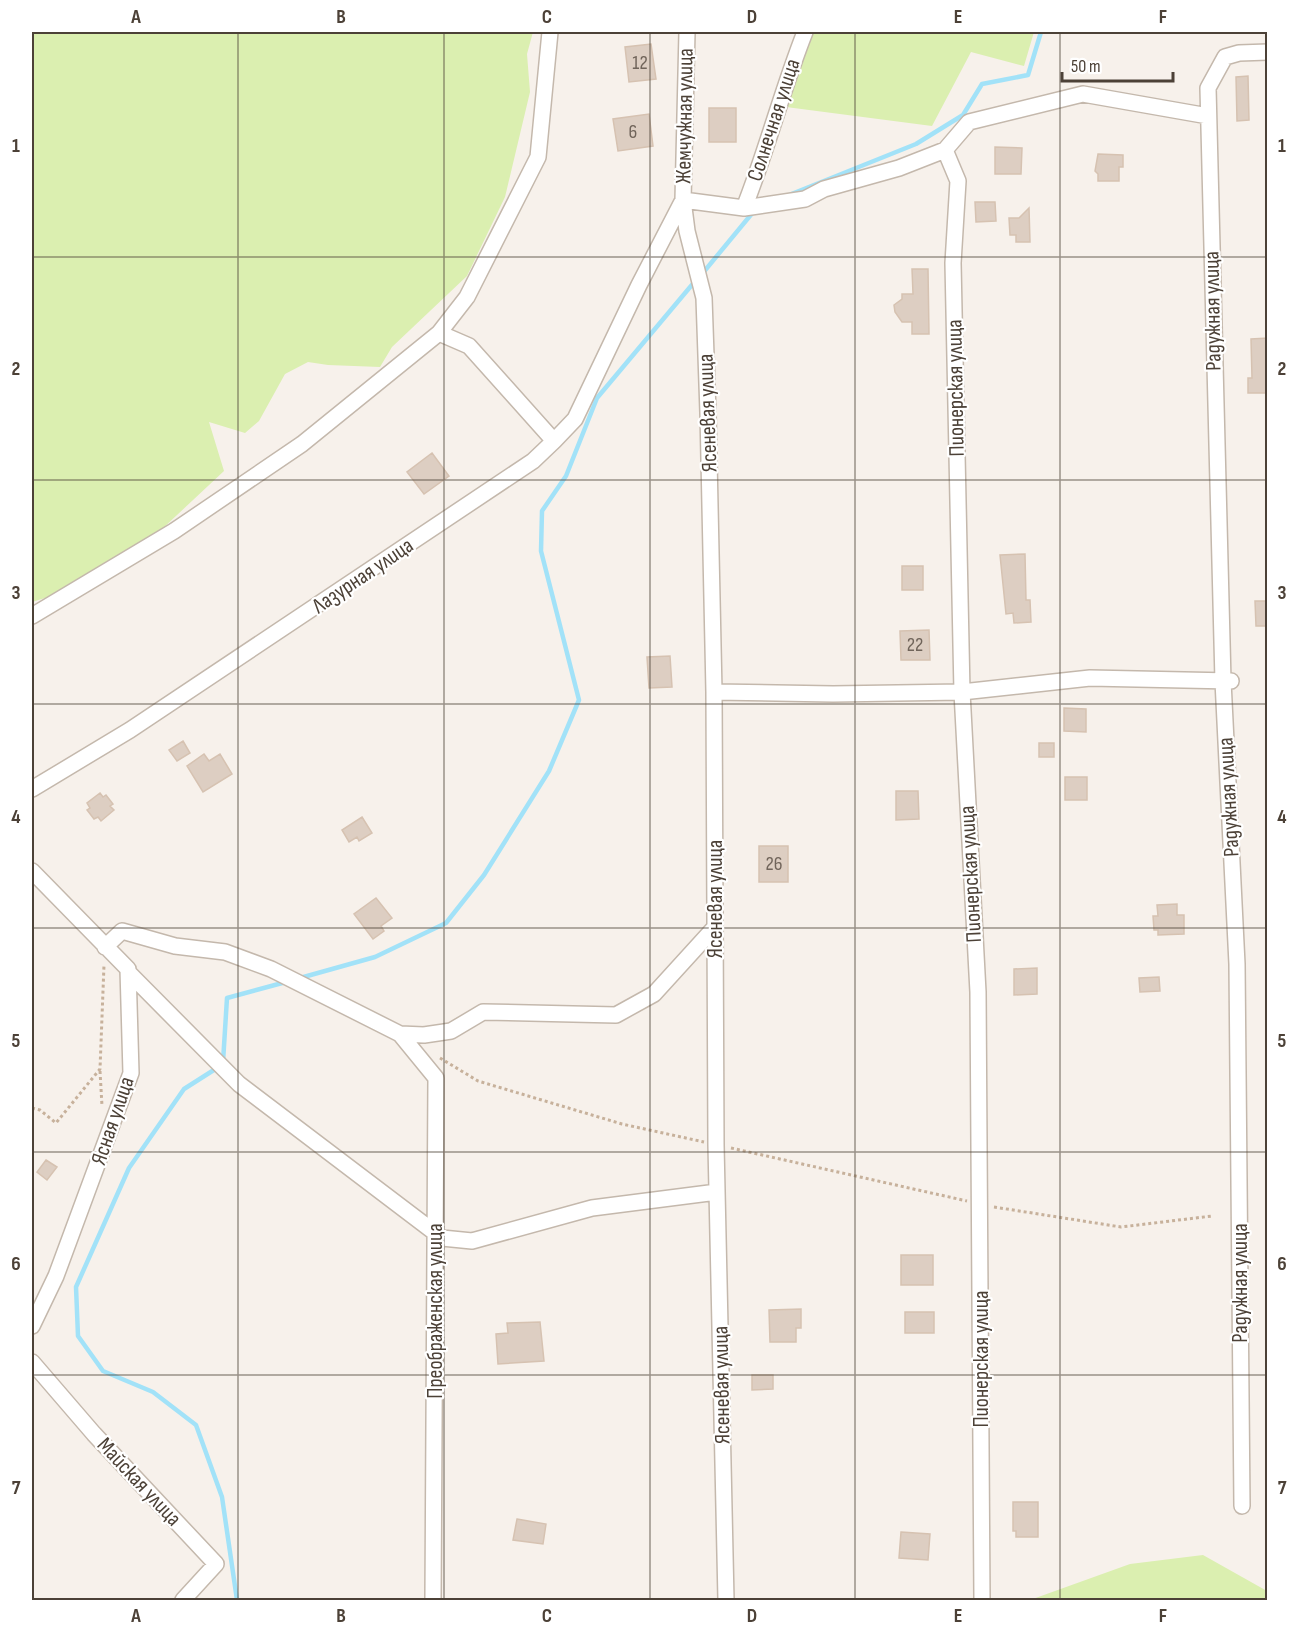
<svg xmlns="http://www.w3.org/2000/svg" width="1299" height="1632" viewBox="0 0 1299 1632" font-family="'Sofia Sans Condensed',sans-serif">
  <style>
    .green { fill: #dbefb0 }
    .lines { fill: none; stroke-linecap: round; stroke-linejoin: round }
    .stream { stroke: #a2e2f8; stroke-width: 4.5 }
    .building { fill: #ddcec2; stroke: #d6c2b1; stroke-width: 1.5 }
    .street-casing { stroke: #c4b8ac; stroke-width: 18 }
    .path { stroke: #c7b19b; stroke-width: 3; stroke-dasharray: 3 3; stroke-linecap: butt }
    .street { stroke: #fff; stroke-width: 15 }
    .grid { fill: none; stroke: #4c4137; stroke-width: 1.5; stroke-opacity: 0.55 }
    .labels { text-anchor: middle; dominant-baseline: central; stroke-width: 4.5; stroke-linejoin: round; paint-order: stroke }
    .number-label { font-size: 20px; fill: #70645a }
    .street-label { font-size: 22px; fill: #4c4137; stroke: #fff }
    .neatline { fill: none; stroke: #4c4137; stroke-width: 2 }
    .grid-label { font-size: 20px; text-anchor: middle; font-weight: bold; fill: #4c4137 }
  </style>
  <rect width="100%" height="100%" fill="#f7f1eb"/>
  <path class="green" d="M32 32H533L527 54 530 92 505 197 467 276 392 347 380 367 328 365 308 362 285 374 259 421 245 433 209 422 224 471 161 530 58 594 32 602Z
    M810 32H1034L1024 66 971 52 932 126 786 107Z
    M1203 1555 1267 1591V1600H1030L1130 1564Z"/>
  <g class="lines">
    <path class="stream" d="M789 195 916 144 963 115 982 84 1028 75 1041 32
      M702 274 754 211
      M300 978 375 957 446 923 484 875 549 771 579 700 541 551 542 511 566 476 597 398 696 280
      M223 1062 227 998 286 982
      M217 1068 184 1089 129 1168 76 1287 78 1336 103 1371 153 1392 196 1425 222 1497 237 1600"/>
  </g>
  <path class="building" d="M651 44 656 79 629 82 625 47Z
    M1248 76 1249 120 1237 121 1236 77Z
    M709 108H736V142H709Z
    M649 114 653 146 618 151 613 119Z
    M995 147 1022 148 1021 174H995Z
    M1098 154 1123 155V167H1119V181H1098V174L1095 171Z
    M975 202H995L996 221 976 222Z
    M1029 208 1030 242H1016V235H1010L1009 218H1019Z
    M912 269H928L929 334H912V322H902L895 312 894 305 902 299V294H913Z
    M1268 338V393H1248V378H1252L1251 339Z
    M432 453 449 476 424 494 407 472Z
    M1025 554 1026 600H1030L1031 622 1014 623 1013 613 1006 614 1000 555Z
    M902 566H923V590H902Z
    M1255 601H1268V626H1256Z
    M929 630 930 660H901L900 631Z
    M670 656 672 687 649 688 647 657Z
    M1064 708 1086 709V732L1064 731Z
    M183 741 190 753 177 761 169 750Z
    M1039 743H1054V757H1039Z
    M204 754 209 761 220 754 232 774 203 792 187 766Z
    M1065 777H1087V800H1065Z
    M896 791H918L919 819 896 820Z
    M100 793 103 797 106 795 113 804 110 806 114 810 101 821 98 817 94 819 87 810 90 808 87 803Z
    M362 817 372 833 359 841 357 837 349 842 342 830Z
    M759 846H788V882H759Z
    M376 898 392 918 381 926 384 931 373 939 354 914Z
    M1177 904V915H1184V934L1158 935V930H1154L1153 916H1158L1157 905Z
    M1037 968V994L1014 995V969Z
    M1159 977 1160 991 1140 992 1139 978Z
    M46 1160 57 1167 47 1180 37 1172Z
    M901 1255H933V1285H901Z
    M801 1309V1328H796V1342H770L769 1310Z
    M905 1312H934V1333H905Z
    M540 1322 544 1361 498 1364 496 1334 508 1333 507 1323Z
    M752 1375H773V1389L752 1390Z
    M1013 1502H1038V1537H1016V1531H1013Z
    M517 1519 546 1524 543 1544 513 1540Z
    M901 1532 930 1534 928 1560 899 1558Z"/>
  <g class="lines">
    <g class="street-casing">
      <path id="street" d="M687 32 683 200 687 231 704 298 708 413 714 692 716 1145 726 1600
        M945 150 958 181 953 263 962 692 978 992 982 1600
        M744 208C767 150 782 90 805 32
        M554 441 575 419 639 285 683 200 744 208 805 199 824 189 899 168 945 150 969 122 1083 94 1208 116
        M32 616 174 531 302 444 439 333 467 297 538 157 550 32
        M714 692 833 694 962 692 1090 678 1231 681
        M32 789 130 730 533 461 554 441 469 346 439 333
        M32 871 128 969 131 1073 56 1276 32 1326
        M105 947 122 931 175 946 225 952 271 969 400 1034 424 1035 451 1031 483 1012 616 1015 654 994 715 927
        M129 973 239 1084 442 1238 472 1241 592 1208 717 1192
        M400 1034 436 1078 433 1600
        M32 1362 94 1434 216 1564 183 1600
        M1242 1506 1237 964 1223 681 1208 88 1225 57 1239 53 1268 52"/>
    </g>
    <path class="path" d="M440 1058 478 1081 622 1124 704 1142
      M100 1071 102 1106
      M32 1108 40 1110 56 1123 100 1069 104 965
      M731 1148 967 1201
      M994 1207 1121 1227 1212 1216"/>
    <use href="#street" class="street"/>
  </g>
  <path class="grid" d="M238 32V1600M444 32V1600M650 32V1600M855 32V1600M1060 32V1600M32 257H1268M32 480H1268M32 704H1268M32 928H1268M32 1152H1268M32 1375H1268"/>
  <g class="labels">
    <g class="number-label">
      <text x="640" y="63">12</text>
      <text x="633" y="132">6</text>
      <text x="915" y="645">22</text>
      <text x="774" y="864">26</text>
    </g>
    <g class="street-label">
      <text transform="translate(685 116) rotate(-89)">Жемчужная улица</text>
      <text transform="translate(774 120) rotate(-72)">Солнечная улица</text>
      <text transform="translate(1213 311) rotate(-91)">Радужная улица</text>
      <text transform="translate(956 388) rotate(-91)">Пионерская улица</text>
      <text transform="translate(708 413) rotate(-92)">Ясеневая улица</text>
      <text transform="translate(363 576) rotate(-34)">Лазурная улица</text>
      <text transform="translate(1229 797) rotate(-93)">Радужная улица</text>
      <text transform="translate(971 874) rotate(-93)">Пионерская улица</text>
      <text transform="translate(715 899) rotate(-90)">Ясеневая улица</text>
      <text transform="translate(113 1121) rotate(-71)">Ясная улица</text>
      <text transform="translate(1240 1283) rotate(-90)">Радужная улица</text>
      <text transform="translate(435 1311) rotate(-90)">Преображенская улица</text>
      <text transform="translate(981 1359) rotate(-90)">Пионерская улица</text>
      <text transform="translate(722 1385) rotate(-91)">Ясеневая улица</text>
      <text transform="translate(139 1482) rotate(47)">Майская улица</text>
    </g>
  </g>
  <rect width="1299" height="1632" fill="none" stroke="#ffffff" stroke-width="66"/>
  <path d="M1062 72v9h111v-9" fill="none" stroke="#4c4137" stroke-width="3"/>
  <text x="1071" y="72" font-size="18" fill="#4c4137" stroke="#ffffff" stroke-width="4.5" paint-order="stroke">50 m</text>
  <rect x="33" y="33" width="1233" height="1566" class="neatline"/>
  <g class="grid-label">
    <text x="136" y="23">A</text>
    <text x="341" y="23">B</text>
    <text x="547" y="23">C</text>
    <text x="752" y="23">D</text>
    <text x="958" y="23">E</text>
    <text x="1163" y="23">F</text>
    <text x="16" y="152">1</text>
    <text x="1282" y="152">1</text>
    <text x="16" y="375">2</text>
    <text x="1282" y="375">2</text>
    <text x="16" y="599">3</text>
    <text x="1282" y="599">3</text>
    <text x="16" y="823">4</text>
    <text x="1282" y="823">4</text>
    <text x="16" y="1047">5</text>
    <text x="1282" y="1047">5</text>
    <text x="16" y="1270">6</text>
    <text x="1282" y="1270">6</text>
    <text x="16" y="1494">7</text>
    <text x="1282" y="1494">7</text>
    <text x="136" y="1622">A</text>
    <text x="341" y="1622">B</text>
    <text x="547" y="1622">C</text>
    <text x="752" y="1622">D</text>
    <text x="958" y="1622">E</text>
    <text x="1163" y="1622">F</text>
  </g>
</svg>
